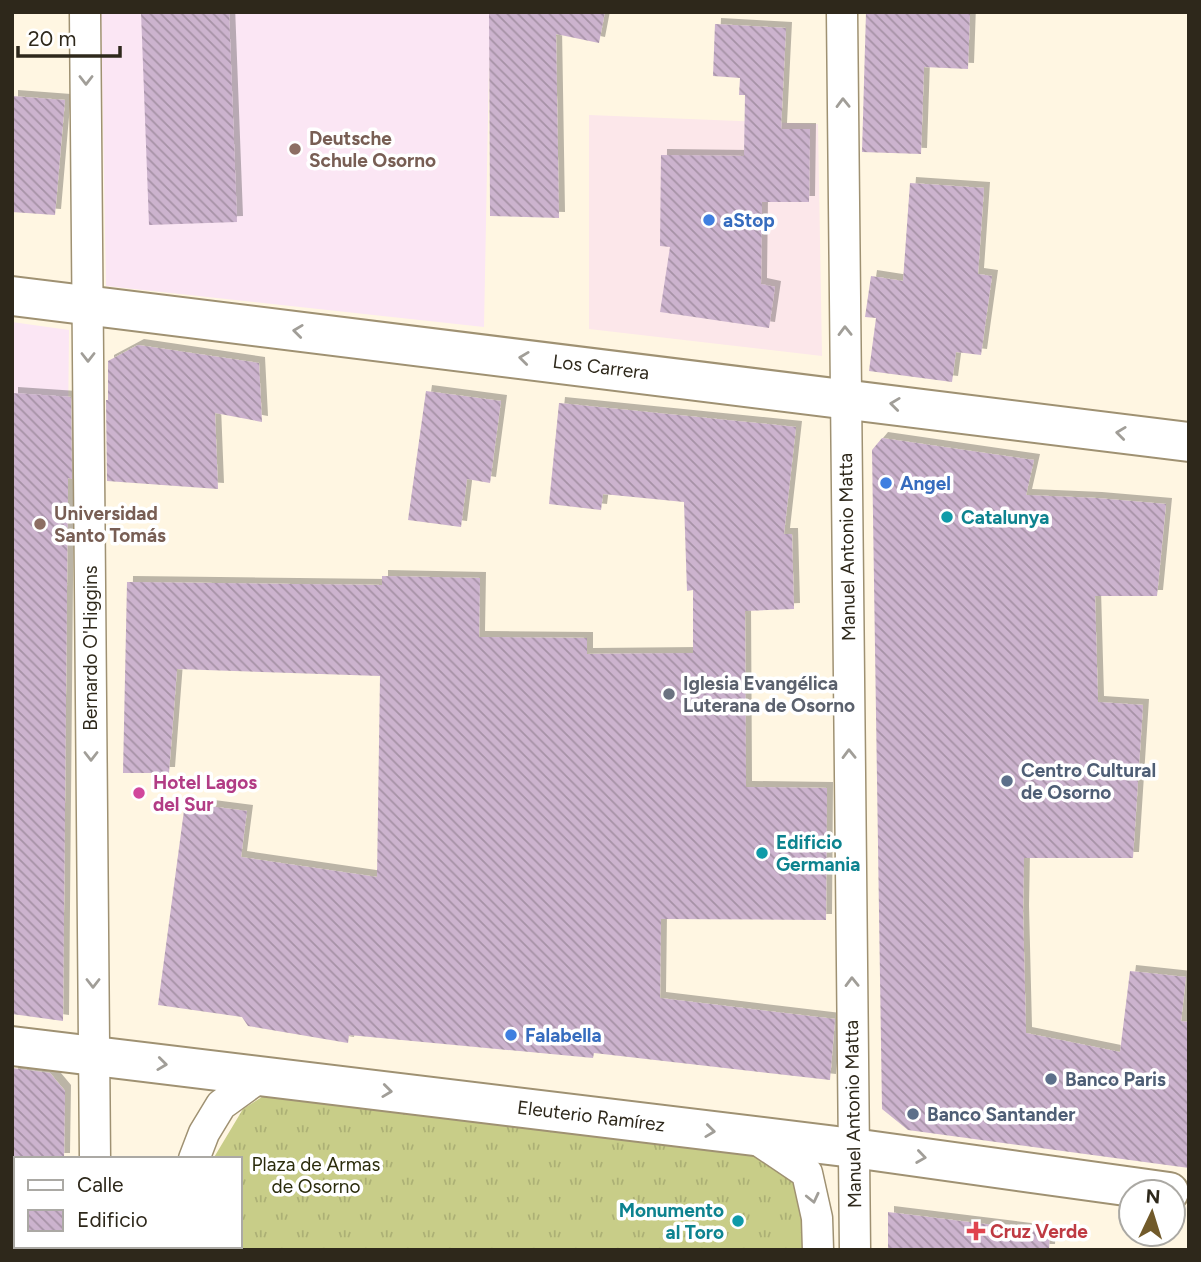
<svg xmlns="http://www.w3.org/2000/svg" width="1201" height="1262" viewBox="0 0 1201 1262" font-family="Figtree,sans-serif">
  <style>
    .commercial { fill: #fce7ea }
    .education { fill: #fbe6f4 }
    .grass { fill: url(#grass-tufts) }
    .building { fill: url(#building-back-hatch); filter: url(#shadow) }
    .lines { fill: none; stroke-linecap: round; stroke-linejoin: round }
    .street-casing { stroke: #9f9172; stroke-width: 33 }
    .secondary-casing { stroke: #9f9172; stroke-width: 42 }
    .street { stroke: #fff; stroke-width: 30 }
    .secondary { stroke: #fff; stroke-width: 38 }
    .oneway { stroke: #a19e98 }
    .education-dot { fill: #8d6e63; stroke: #fff; stroke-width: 2.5 }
    .shop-dot { fill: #3f7fe0; stroke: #fff; stroke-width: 2.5 }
    .culture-dot { fill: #0f9aa8; stroke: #fff; stroke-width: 2.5 }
    .worship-dot { fill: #6b7280; stroke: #fff; stroke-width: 2.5 }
    .service-dot { fill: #5c6f8a; stroke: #fff; stroke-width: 2.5 }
    .hotel-dot { fill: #d1479c; stroke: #fff; stroke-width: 2.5 }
    .health-dot { fill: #e0444e; stroke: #fff; stroke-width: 2.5 }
    .labels { text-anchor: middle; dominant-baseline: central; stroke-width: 7; stroke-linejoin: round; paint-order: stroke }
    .education-label { font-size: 19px; font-weight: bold; fill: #785e54; stroke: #fff; text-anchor: start }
    .shop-label { font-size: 19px; font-weight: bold; fill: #366cbe; stroke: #fff; text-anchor: start }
    .street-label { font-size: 19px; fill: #2e281b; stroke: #fff }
    .culture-label { font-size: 19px; font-weight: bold; fill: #0d838f; stroke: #fff; text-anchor: start }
    .worship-label { font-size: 19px; font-weight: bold; fill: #5b616d; stroke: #fff; text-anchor: start }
    .service-label { font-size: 19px; font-weight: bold; fill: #4e5e75; stroke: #fff; text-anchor: start }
    .hotel-label { font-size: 19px; font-weight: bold; fill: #b23c85; stroke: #fff; text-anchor: start }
    .park-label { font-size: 19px; fill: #2b2c0c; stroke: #fff }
    .health-label { font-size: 19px; font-weight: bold; fill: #be3a42; stroke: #fff; text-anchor: start }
  </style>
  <defs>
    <pattern id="grass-tufts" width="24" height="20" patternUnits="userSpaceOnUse" patternTransform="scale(1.75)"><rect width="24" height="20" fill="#c8cd88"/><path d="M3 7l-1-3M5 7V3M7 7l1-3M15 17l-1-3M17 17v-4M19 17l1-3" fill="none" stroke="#acb075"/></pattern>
    <pattern id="building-back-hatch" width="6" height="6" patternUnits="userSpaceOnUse" patternTransform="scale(1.75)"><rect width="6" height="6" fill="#ccb3ce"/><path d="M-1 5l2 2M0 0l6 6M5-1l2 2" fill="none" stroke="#a692a6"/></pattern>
    <filter id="shadow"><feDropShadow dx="6" dy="-6" stdDeviation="0" flood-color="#0004"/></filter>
  </defs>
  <rect width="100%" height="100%" fill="#fff6e2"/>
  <path class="commercial" d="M589 115 818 124 822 356 589 329Z"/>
  <path class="education" d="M101 12H490L484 327 106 286Z
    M12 322 69 330 66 653 12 650Z"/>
  <path class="grass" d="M265 1095 759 1146 797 1181 804 1211V1250H188V1246H240V1159H213L243 1109Z"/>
  <path class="building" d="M141 12H229L237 222 149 225Z
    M489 12H605L599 43 556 34 559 218 490 216Z
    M866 12H970L968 69 924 67 921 154 862 152Z
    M715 24 786 28 781 129H810L809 202H762L761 284 775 287 769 328 660 312 670 247 660 246 661 155 744 156 745 95H739L740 78 713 76Z
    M12 96 65 100 55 215 12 212Z
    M910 183 984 188 978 274 992 276 981 355 956 352 952 382 869 371 876 318 865 317 871 276 903 281Z
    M138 345 259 363 262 422 215 413 218 489 107 481 106 400H108V361Z
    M426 391 501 401 490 483 467 479 461 527 408 520Z
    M12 393 71 397 72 479 68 478 63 1021 12 1014Z
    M559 403 796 427 784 534H792L794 609 745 611 746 787 827 788 826 920 661 919 660 998 835 1019 830 1080 594 1053 593 1058 349 1035 348 1043 248 1026 242 1017 158 1005 185 803 247 811 241 857 377 877 380 676 177 669 169 773H123L127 582 382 585V576L480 578 479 637 587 638V654L693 653V590L687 591 684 502 603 494 601 510 549 504Z
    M882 438 1034 460 1026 495 1096 498 1166 504 1157 596H1095L1098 702 1143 705 1133 858H1024L1023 911 1026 1033 1120 1052 1130 971 1186 977 1181 1021 1189 1022V1168L908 1130 882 1109 872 450Z
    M12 1068 50 1073 65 1091 64 1159H12Z
    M888 1212 1050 1232 1049 1250H888Z"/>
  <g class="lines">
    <g class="street-casing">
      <path id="street" d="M85 12 95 1159
        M842 12 855 1250
        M755 1138 807 1173 817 1218 818 1250
        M194 1159 204 1133 221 1105 261 1076
        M96 1246V1250
        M175 1246V1250"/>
    </g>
    <g class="secondary-casing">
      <path id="secondary" d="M12 296 1189 442
        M12 1046 853 1148 1169 1192"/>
    </g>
    <use href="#street" class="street"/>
    <use href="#secondary" class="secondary"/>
  </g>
  <defs><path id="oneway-chevron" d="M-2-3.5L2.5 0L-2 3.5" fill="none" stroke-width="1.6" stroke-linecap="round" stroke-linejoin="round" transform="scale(1.75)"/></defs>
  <g class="oneway">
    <use href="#oneway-chevron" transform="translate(86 80) rotate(90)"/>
    <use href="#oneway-chevron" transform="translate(843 103) rotate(-91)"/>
    <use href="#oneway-chevron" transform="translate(298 331) rotate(-173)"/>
    <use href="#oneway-chevron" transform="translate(845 331) rotate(-91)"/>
    <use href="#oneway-chevron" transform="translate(88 357) rotate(90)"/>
    <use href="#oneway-chevron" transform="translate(524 358) rotate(-173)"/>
    <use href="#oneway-chevron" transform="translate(895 404) rotate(-173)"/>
    <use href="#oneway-chevron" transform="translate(1121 433) rotate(-173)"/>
    <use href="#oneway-chevron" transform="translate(849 754) rotate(-91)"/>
    <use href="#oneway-chevron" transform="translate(91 756) rotate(90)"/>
    <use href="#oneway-chevron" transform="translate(852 982) rotate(-91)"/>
    <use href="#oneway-chevron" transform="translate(93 983) rotate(90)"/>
    <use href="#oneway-chevron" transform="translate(162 1064) rotate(7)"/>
    <use href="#oneway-chevron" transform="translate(387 1091) rotate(7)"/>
    <use href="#oneway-chevron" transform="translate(710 1131) rotate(7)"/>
    <use href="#oneway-chevron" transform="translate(921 1157) rotate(8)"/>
    <use href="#oneway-chevron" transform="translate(813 1198) rotate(77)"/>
  </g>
  <g class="education-dot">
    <circle cx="295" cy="149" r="7"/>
    <circle cx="40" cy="524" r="7"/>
  </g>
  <g class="shop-dot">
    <circle cx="709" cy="220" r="7"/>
    <circle cx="886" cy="483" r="7"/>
    <circle cx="511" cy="1035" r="7"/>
  </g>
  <g class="culture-dot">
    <circle cx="947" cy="517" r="7"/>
    <circle cx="762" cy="853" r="7"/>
    <circle cx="738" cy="1221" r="7"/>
  </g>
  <circle class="worship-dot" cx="669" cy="694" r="7"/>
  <g class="service-dot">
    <circle cx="1007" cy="781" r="7"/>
    <circle cx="1051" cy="1079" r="7"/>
    <circle cx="913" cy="1114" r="7"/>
  </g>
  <circle class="hotel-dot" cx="139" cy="793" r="7"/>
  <path class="health-dot" d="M972.5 1220.5h7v7h7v7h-7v7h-7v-7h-7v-7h7z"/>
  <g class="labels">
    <g class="education-label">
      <text x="309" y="138">Deutsche<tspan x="309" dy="22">Schule Osorno</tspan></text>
      <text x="54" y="513">Universidad<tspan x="54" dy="22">Santo Tomás</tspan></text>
    </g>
    <g class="shop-label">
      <text x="723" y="220">aStop</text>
      <text x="900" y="483">Angel</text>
      <text x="525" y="1035">Falabella</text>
    </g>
    <g class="street-label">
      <text transform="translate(601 367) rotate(7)">Los Carrera</text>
      <text transform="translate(847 547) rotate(-91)">Manuel Antonio Matta</text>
      <text transform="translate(90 648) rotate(-90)">Bernardo O'Higgins</text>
      <text transform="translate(853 1114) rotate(-91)">Manuel Antonio Matta</text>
      <text transform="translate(591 1116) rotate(7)">Eleuterio Ramírez</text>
    </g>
    <g class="culture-label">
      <text x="961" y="517">Catalunya</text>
      <text x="776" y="842">Edificio<tspan x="776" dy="22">Germania</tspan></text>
      <text x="724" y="1210" text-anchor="end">Monumento<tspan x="724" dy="22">al Toro</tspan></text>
    </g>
    <g class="worship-label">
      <text x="683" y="683">Iglesia Evangélica<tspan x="683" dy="22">Luterana de Osorno</tspan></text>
    </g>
    <g class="service-label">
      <text x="1021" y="770">Centro Cultural<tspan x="1021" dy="22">de Osorno</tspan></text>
      <text x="1065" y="1079">Banco Paris</text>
      <text x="927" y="1114">Banco Santander</text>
    </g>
    <g class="hotel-label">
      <text x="153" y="782">Hotel Lagos<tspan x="153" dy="22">del Sur</tspan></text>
    </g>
    <g class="park-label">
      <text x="316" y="1164">Plaza de Armas<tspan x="316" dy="22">de Osorno</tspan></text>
    </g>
    <g class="health-label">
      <text x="990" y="1231">Cruz Verde</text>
    </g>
  </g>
  <rect width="1201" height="1262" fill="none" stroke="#2e281b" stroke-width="28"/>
  <rect x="14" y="1157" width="228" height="91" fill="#ffffff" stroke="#aba9a4" stroke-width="2"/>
  <rect x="28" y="1180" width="35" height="10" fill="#ffffff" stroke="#aba9a4" stroke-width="2"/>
  <text x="77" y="1192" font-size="21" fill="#2e281b">Calle</text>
  <rect x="28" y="1210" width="35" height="21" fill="url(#building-back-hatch)" stroke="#aba9a4" stroke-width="2"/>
  <text x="77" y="1227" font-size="21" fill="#2e281b">Edificio</text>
  <g transform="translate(1152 1213) rotate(4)"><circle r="33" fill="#ffffff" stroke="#aba9a4" stroke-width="2"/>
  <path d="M0-5L12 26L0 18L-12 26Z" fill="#715a2a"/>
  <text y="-10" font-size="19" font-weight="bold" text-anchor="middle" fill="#2e281b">N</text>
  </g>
  <path d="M18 46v10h102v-10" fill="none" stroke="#2e281b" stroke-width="3.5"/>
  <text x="28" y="46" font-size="21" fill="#2e281b" stroke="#ffffff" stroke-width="5" paint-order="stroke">20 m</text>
</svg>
